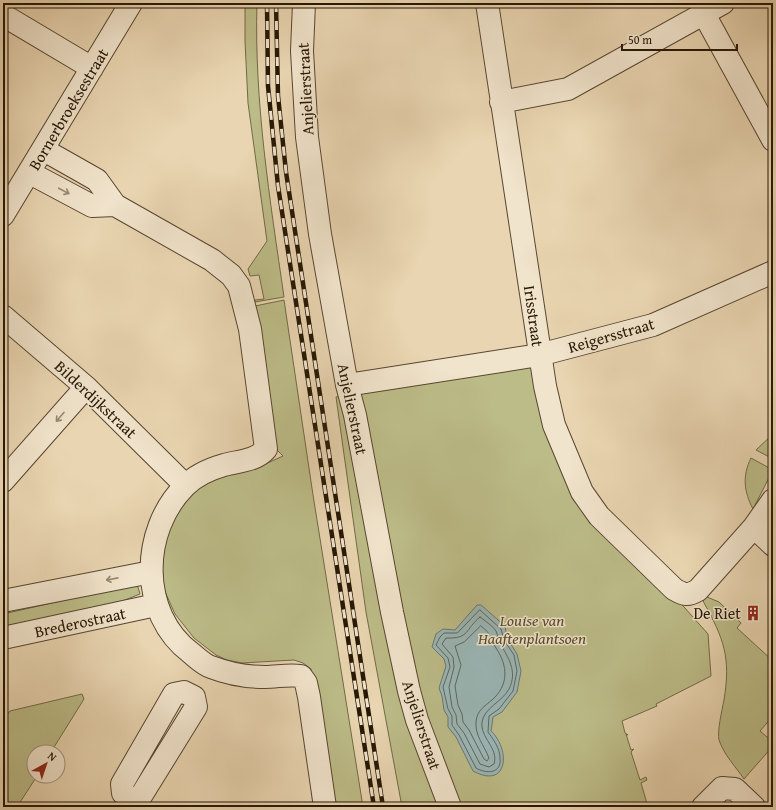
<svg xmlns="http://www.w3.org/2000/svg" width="776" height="810" viewBox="0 0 776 810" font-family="'Gentium Book Plus',serif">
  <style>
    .green { fill: #bcbc88; stroke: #726a46 }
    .water { fill: #9ab6b5; stroke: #6c766f }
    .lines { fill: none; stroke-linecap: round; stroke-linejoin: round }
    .shore { stroke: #60665d; stroke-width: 1 }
    .minor-casing { stroke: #584630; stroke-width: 24 }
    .minor { stroke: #f1e4cc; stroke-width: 22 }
    .rail-casing { stroke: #271705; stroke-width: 4.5 }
    .rail { stroke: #f1e4cc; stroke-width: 3; stroke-dasharray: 9; stroke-linecap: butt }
    .oneway { stroke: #968872 }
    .labels { text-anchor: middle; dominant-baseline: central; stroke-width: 3; stroke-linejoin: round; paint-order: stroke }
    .street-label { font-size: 16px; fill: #271705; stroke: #f1e4cc }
    .poi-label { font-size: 16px; fill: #271705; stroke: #f1e4cc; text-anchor: end }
    .park-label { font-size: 16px; font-style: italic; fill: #54492c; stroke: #f1e4cc }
  </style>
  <rect width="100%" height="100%" fill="#e9d5b1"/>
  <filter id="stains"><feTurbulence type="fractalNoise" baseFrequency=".005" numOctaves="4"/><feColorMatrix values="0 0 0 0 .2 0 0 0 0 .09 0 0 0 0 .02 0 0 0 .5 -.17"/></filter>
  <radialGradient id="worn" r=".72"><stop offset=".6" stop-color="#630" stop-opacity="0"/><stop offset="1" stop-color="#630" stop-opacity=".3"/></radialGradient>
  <path class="green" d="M245 3H257C254 102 270 200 284 297L255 302V300L264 299 259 275 250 276 248 269 267 241 248 103 245 41Z
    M284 300 313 495 363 807H333L311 669 303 663 294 660 242 663 227 660 216 655 194 638 175 614 162 585 160 564 169 519 200 483 263 465 283 456 275 448 255 306Z
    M531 361 573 482 708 634 711 676 656 704 657 706 622 721 625 733 628 735 626 734 631 750 634 749 631 752 640 780 646 777 647 780 641 783 648 807H456L422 718 356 391Z
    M344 395 444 807H402L366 612 336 397Z
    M773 434V459L756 450Z
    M751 458 773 470 753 509C744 492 742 476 751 458Z
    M132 585 138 587 140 594 120 602 3 627V614Z
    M707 597 719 602 741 623 737 628 773 661V716L760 731 773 742V746L744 779C736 767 724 755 719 740 717 732 722 710 724 700 731 657 724 639 703 601Z
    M82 694 84 699 51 752H34V776H37L17 807H3V720L10 711Z"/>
  <path class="water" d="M477 605H481L505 626 507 638 517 654 521 671 517 692 502 712 493 717 491 731C511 750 508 790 473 771L456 737 448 727V717L444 710 442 696 439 688 446 666 444 659 432 647 436 634 443 629 455 630Z"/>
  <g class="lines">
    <path class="shore" d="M480 610 501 629 504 640 514 655 517 671 513 691 499 709 489 716 488 732C493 739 500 748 500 758 502 774 486 774 476 768L459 735 452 725V716L448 709 443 687 450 667 448 658 436 645 440 637 444 633H457Z
      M480 617C485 621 493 626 496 631 498 635 498 640 500 643 508 658 518 671 509 689 502 702 484 708 482 722 480 738 499 748 494 764L489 767 480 764 464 733 457 724 456 715 452 707 449 687 454 667 453 657 442 644 446 638C470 639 465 629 480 617Z
      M481 626C493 635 489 638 496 648 508 666 509 685 492 700 484 707 477 710 476 722 475 736 484 745 489 758L487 761 484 759 469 730 463 722 462 714 458 705 455 686 461 665 455 646 464 642Z"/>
    <g class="minor-casing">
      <path id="minor" d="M304 3 302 51 307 137 320 234 347 385 355 415 392 612 409 691 417 720 450 807
        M487 3 545 386 554 425 582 492 599 516 674 589C684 595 688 596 698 590L754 527 773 500
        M704 14 773 140
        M3 15 92 68
        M501 102 568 89 723 3
        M44 150 97 180 115 205 212 260 231 275 239 286 250 329 266 449C256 461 238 461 224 465 210 469 195 476 185 486 140 531 139 614 191 653 197 658 204 665 211 667 229 674 246 677 265 677 277 677 288 674 301 676L306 683 309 697 325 807
        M30 173 92 206 115 205
        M3 215 131 3
        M3 316 86 387 185 485
        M347 385 539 355 653 325 773 272
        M3 481 86 387
        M754 527 773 545
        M3 601 151 572
        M3 638 156 605
        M184 692 194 697 196 707 141 796 137 800 123 793 122 784 174 694Z
        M703 807 722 788 735 789 754 807"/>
    </g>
    <use href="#minor" class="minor"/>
    <g class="rail-casing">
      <path id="rail" d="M267 3 268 86 278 186 374 807
        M276 3 278 96 286 172 383 807"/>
    </g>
    <use href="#rail" class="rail"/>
  </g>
  <defs><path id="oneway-shaft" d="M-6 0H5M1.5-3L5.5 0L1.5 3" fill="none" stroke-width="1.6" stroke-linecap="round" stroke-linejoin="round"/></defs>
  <g class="oneway">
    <use href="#oneway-shaft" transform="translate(64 191) rotate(28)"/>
    <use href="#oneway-shaft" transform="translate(60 417) rotate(131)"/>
    <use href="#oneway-shaft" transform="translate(112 579) rotate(169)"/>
  </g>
  <defs>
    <g id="building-bare" transform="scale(1.2)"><path d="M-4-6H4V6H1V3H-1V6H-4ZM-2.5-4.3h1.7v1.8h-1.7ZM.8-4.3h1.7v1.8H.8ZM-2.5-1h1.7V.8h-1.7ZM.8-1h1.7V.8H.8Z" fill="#8f2418" stroke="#f1e4cc" stroke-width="2.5" paint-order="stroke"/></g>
  </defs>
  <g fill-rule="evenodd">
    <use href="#building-bare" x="753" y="613"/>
  </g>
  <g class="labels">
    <g class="street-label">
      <text transform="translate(305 89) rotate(-93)">Anjelierstraat</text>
      <text transform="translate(68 109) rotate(-59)">Bornerbroeksestraat</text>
      <text transform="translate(534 316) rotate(82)">Irisstraat</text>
      <text transform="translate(611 335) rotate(-16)">Reigersstraat</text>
      <text transform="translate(96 399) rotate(43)">Bilderdijkstraat</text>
      <text transform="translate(353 409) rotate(78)">Anjelierstraat</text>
      <text transform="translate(80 622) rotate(-12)">Brederostraat</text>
      <text transform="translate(422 725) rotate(72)">Anjelierstraat</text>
    </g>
    <g class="poi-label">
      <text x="741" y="613">De Riet</text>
    </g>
    <g class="park-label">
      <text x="532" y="620">Louise van<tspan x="532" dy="18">Haaftenplantsoen</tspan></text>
    </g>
  </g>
  <rect width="776" height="810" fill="none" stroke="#e9d5b1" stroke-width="16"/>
  <rect x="4" y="4" width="768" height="802" fill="none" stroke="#271705" stroke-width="2"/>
  <rect x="8" y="8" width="760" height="794" fill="none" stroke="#271705"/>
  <g transform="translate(46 764) rotate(40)"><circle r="19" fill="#f1e4cc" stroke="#a0927c"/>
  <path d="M0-3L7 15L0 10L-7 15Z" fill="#8f2418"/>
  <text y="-6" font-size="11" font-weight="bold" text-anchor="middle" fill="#271705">N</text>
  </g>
  <path d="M622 44v6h115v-6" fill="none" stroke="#271705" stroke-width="2"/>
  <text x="628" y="44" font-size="12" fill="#271705" stroke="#f1e4cc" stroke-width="3" paint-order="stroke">50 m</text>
  <rect width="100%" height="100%" filter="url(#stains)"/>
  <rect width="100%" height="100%" fill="url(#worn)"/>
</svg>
